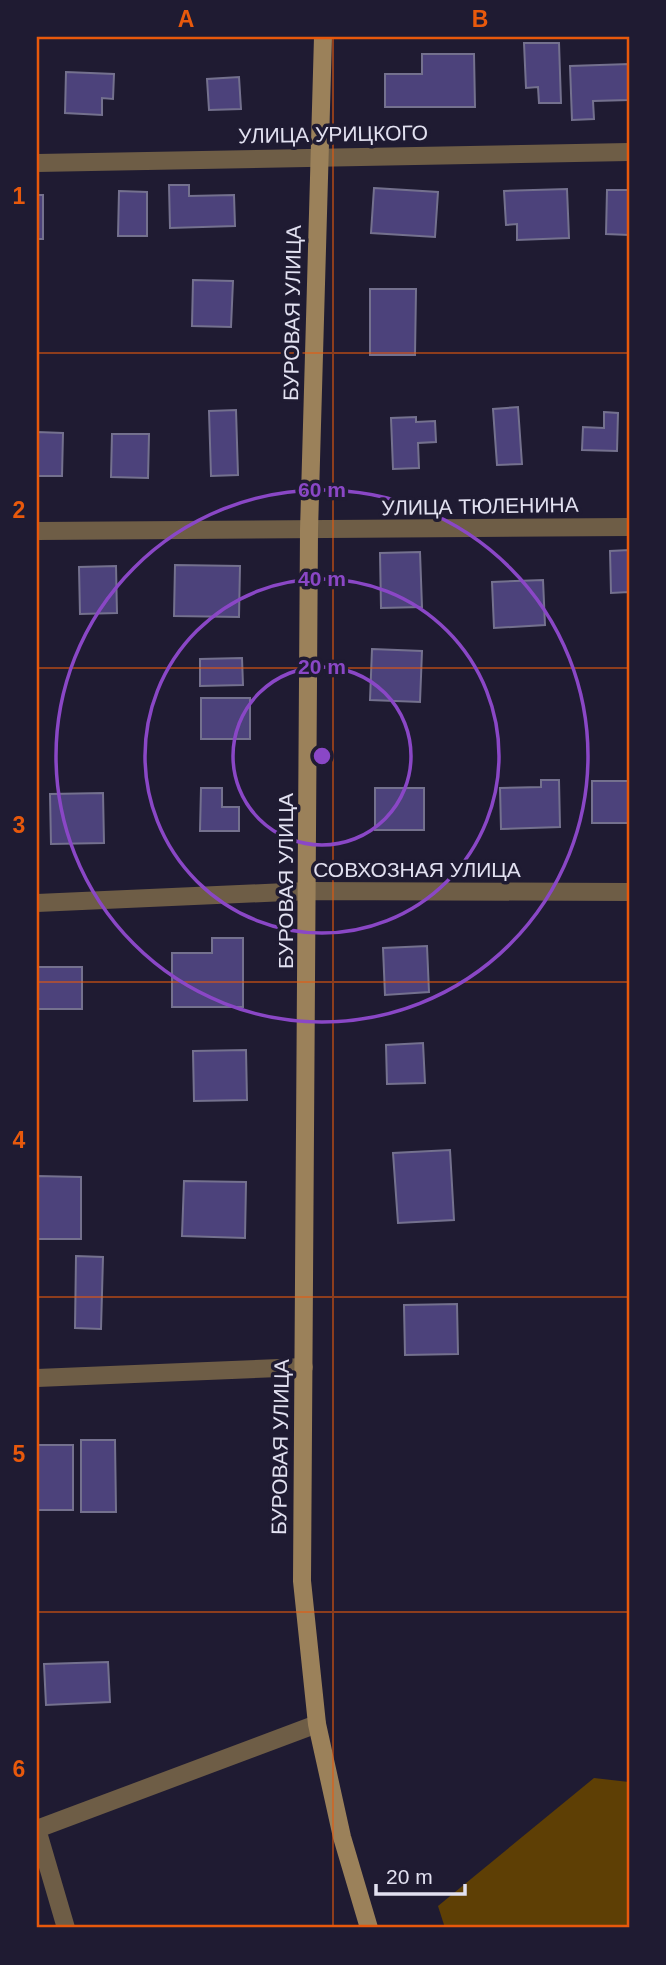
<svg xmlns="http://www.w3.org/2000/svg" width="666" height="1965" viewBox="0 0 666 1965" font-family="Arial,sans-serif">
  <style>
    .green { fill: #5e3f05 }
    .building { fill: #4c427b; stroke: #74718e; stroke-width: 2 }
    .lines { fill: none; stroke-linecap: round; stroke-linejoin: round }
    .street { stroke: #6e5d46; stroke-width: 18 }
    .secondary { stroke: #9b815a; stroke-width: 18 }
    .grid { fill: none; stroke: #e8590c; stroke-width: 2; stroke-opacity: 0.55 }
    .ring { fill: none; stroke: #8a47c6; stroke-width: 3.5 }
    .labels { text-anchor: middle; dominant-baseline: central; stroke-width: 7; stroke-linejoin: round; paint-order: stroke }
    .street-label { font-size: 21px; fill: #e2e1f1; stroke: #1f1b32 }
    .centre { fill: #8a47c6; stroke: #1f1b32; stroke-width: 3.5 }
    .ring-label { font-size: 21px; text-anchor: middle; font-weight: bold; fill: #8a47c6; stroke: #1f1b32; stroke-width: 7; stroke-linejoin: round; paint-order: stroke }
    .neatline { fill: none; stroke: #e8590c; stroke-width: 2.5 }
    .grid-label { font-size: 23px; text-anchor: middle; font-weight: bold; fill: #e8590c }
  </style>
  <rect width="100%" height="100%" fill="#1f1b32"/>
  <path class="green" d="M594 1778 629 1782V1928H445L438 1906Z"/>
  <path class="building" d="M524 43H559L561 103H539L538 87 526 88Z
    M422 54H474L475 107H385V74H422Z
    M629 64V100L593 101 594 119 572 120 570 66Z
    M66 72 114 74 113 99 102 98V115L65 113Z
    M239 77 241 109 209 110 207 79Z
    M169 185H189V196L234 195 235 226 170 228Z
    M374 188 438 192 435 237 371 233Z
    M567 189 569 238 517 240V224L506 225 504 191Z
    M607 190H629V235L606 234Z
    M119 191 147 192V236H118Z
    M37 195H43V239H37Z
    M193 280 233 281 231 327 192 326Z
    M370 289H416L415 355H370Z
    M518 407 522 464 497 465 493 409Z
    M236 410 238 475 211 476 209 411Z
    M604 412 618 413 617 451 582 450 583 427 604 428Z
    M416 417V422L435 421 436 442 418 443 419 468 393 469 391 418Z
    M37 432 63 433 62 476H37Z
    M112 434H149L148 478 111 477Z
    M629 550V597V592L611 593 610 551Z
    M420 552 422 607 381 608 380 553Z
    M175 565 240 566 239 617 174 616Z
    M116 566 117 613 80 614 79 567Z
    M543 580 545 625 494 628 492 582Z
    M372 649 422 651 420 702 370 700Z
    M242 658 243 685 200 686V659Z
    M201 698H250V739H201Z
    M541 780H559L560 827 501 829 500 788 541 787Z
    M592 781H629V823H592Z
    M201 788H222V807H239V831H200Z
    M375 788H424V830H375Z
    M103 793 104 843 51 844 50 794Z
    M212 938H243V1007H172V953H212Z
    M427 946 429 992 385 995 383 948Z
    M37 967H82V1009H37Z
    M423 1043 425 1083 387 1084 386 1045Z
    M246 1050 247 1100 194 1101 193 1051Z
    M450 1150 454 1220 398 1223 393 1153Z
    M37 1176 81 1177V1239H37Z
    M184 1181 246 1182 245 1238 182 1236Z
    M76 1256 103 1257 101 1329 75 1328Z
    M457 1304 458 1354 405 1355 404 1305Z
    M81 1440H115L116 1512H81Z
    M37 1445H73V1510H37Z
    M108 1662 110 1702 46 1705 44 1664Z"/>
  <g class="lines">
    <path class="street" d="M37 163 629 152
      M37 531 629 527
      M37 903 308 891 629 892
      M37 1378 304 1367
      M37 1829 317 1724
      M37 1829 66 1928"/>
    <path class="secondary" d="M323 37 309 531 302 1581 317 1724 342 1837 369 1928"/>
  </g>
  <path class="grid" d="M333 37V1928M37 353H629M37 668H629M37 982H629M37 1297H629M37 1612H629"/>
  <g class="ring">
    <circle cx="322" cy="756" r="89"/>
    <circle cx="322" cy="756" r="177"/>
    <circle cx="322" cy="756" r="266"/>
  </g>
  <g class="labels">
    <g class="street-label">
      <text transform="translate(333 134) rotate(-1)">УЛИЦА УРИЦКОГО</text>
      <text transform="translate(292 313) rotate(-89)">БУРОВАЯ УЛИЦА</text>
      <text transform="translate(480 506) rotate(-1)">УЛИЦА ТЮЛЕНИНА</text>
      <text x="417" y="869">СОВХОЗНАЯ УЛИЦА</text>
      <text transform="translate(285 881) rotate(-90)">БУРОВАЯ УЛИЦА</text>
      <text transform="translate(280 1447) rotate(-89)">БУРОВАЯ УЛИЦА</text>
    </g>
  </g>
  <circle cx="322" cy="756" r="10" class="centre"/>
  <g class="ring-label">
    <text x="322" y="497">60 m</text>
    <text x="322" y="586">40 m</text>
    <text x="322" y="674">20 m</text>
  </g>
  <rect width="666" height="1965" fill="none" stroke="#1f1b32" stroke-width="77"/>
  <path d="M376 1884v10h89v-10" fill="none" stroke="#e2e1f1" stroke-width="3.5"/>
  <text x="386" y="1884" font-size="21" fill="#e2e1f1" stroke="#1f1b32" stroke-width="5" paint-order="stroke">20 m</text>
  <rect x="38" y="38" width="590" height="1888" class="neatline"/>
  <g class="grid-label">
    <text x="186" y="27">A</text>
    <text x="480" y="27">B</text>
    <text x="19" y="204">1</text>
    <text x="19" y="518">2</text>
    <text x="19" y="833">3</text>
    <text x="19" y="1148">4</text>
    <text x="19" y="1462">5</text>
    <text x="19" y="1777">6</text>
  </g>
</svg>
